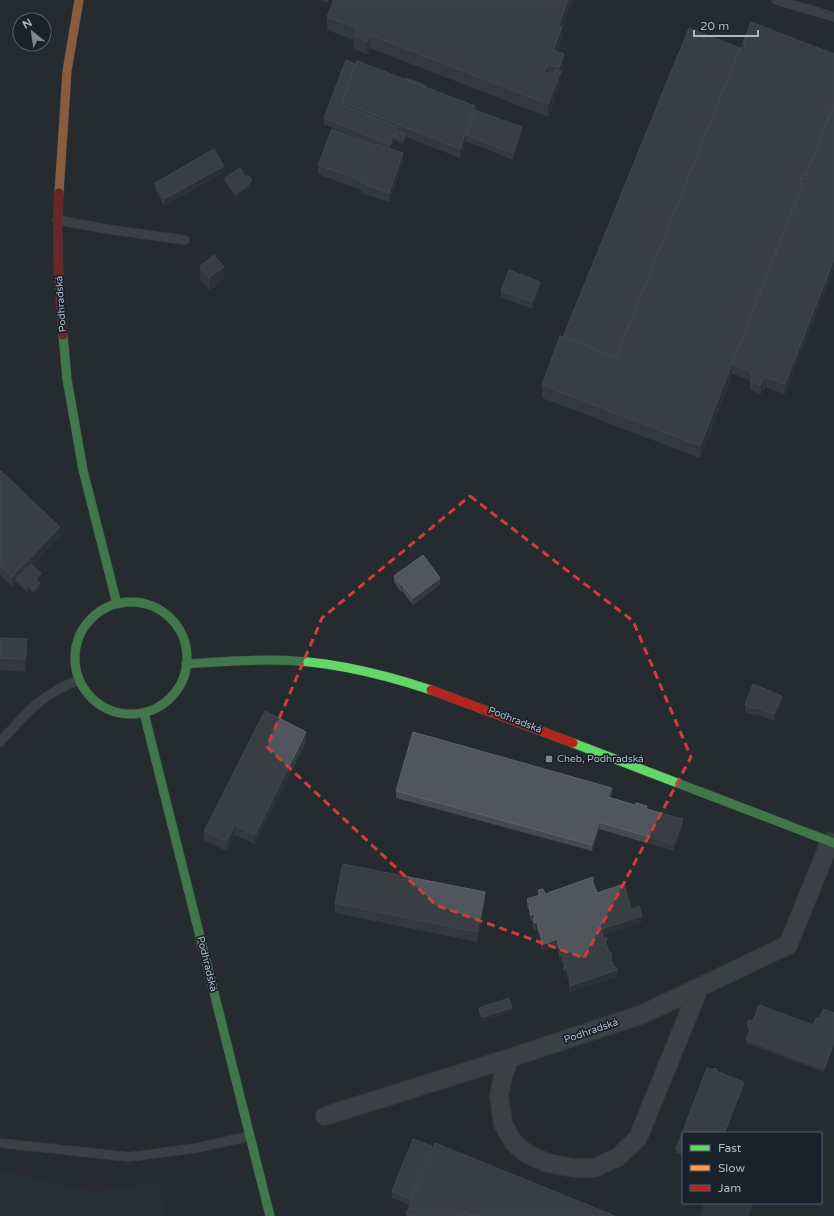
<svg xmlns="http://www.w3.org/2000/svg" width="834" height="1216" viewBox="0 0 834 1216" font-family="'Varela Round',sans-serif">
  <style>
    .green { fill: #253737 }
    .water { fill: #344558 }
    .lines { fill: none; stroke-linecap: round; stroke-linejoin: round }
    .lane-casing { stroke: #43474b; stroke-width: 10 }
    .street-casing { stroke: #43474b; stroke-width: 20 }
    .fast-casing { stroke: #43474b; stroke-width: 10 }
    .slow-casing { stroke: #43474b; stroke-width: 10 }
    .jam-casing { stroke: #43474b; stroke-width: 10 }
    .lane { stroke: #55595f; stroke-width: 9 }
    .street { stroke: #55595f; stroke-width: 18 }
    .fast { stroke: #63d668; stroke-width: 9 }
    .slow { stroke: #ff974d; stroke-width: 9 }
    .jam { stroke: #b3261e; stroke-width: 9 }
    .wall { fill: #464a50 }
    .shaded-wall { fill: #34393e }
    .building { fill: #51565c; stroke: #60656c }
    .marked { fill: none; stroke: #d03d3f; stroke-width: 3; stroke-dasharray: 8 5; stroke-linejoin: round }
    .poi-dot { fill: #7e8690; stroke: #19222a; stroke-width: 1.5 }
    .labels { text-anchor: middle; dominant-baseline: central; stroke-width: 3.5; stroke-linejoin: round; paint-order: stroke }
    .street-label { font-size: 10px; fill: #aeb7c3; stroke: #19222a }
    .poi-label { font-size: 10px; fill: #aeb7c3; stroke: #19222a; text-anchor: start }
  </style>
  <rect width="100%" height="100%" fill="#262b30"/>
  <path class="green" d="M0 1170 91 1192 158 1182 166 1216H0Z"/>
  <path class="water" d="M704 1203H753L749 1216H700Z"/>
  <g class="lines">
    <g class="lane-casing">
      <path id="lane" d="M776 0 834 17
        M57 220 113 230 185 240
        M0 742C27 713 41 694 79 680
        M0 1143 129 1157 197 1148 250 1136"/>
    </g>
    <g class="street-casing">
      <path id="street" d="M510 1058 503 1076 499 1096 503 1124 513 1142 527 1154 548 1163 573 1168H594L618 1157 638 1138 699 988
        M325 1116 510 1058 643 1014 788 945 830 842"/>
    </g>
    <g class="fast-casing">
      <path id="fast" d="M63 335 67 379 83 470 117 604
        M75 658a56 56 0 1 1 112 0a56 56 0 1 1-112 0Z
        M186 664C215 662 243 660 272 660 326 660 380 673 431 690
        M144 713 270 1216
        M573 743 834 843"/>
    </g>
    <g class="slow-casing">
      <path id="slow" d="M59 193 67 71 79 0"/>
    </g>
    <g class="jam-casing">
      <path id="jam" d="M59 193C56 241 59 287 63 335
        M431 690 573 743"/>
    </g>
    <use href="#lane" class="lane"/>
    <use href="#street" class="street"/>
    <use href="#fast" class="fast"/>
    <use href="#slow" class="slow"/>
    <use href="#jam" class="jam"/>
  </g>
  <path class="wall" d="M320 0H329L328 3Z
    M327 17 562 29V39L557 52 564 67 561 75V83L548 117 370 48 367 54 354 49V40L327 30Z
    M743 43 834 54V269L785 394 765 387 764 390 763 389 761 394 750 390V381L733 374 700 458 542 398V385L740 48H742Z
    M346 60 425 87 475 110 522 134 513 160 466 141 460 158 406 137 403 144 394 140 391 149 403 163 389 202 361 193V190L318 174V165L375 146 324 124V118Z
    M224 172 164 206 155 189V183Z
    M246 177 252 183 250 184V186L236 197 225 182V178Z
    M200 266 224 279 209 290 200 279Z
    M540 289 532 309 501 297V291Z
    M0 470 60 536 33 565 41 576 37 581 40 587 34 593 29 589 27 592 16 582 12 586 0 575Z
    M394 576 440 585 413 605 402 591 401 592 394 582Z
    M0 638 27 652 25 672 0 670Z
    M782 702 774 721 757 714 756 716 745 712V705Z
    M306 742 255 844 235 835 227 851 204 841V831Z
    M396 791 612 794 611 798 647 809 683 826 674 851 599 829 592 851 396 798Z
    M593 884 597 893 631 909 642 922 603 935 607 946V947L617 977 570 992 569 989V983L567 976 564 977V967L562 961 560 962 559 959V952L557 946 542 952 541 948V942L537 929 534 930 533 925V921H531L529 913V909H528L527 905V899L538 896V890L545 894Z
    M485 902 477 942 335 913V903Z
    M479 1008 512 1011 482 1021 479 1012Z
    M834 1013V1046L824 1072 746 1043V1039L750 1030 747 1028V1025L753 1021 813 1025 819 1019Z
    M707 1068 713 1070 714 1068 717 1069V1071L744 1082V1085L725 1133H683V1155L676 1153V1149Z
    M432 1150 615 1216H406V1214L410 1205 392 1198V1191Z"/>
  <path class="shaded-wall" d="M568 0H573L562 29V39L553 63V50L559 25Z
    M370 35V48L367 54V42Z
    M564 54V67L561 75V83L548 117V104L559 77V68Z
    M548 64V76L545 72Z
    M834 103V115L805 189V176Z
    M475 106V116L466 135V141L460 158V149Z
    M397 127V134L394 137V140L390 152V145Z
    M522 127V134L513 160V153Z
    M406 134V137L403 144V140Z
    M403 153V163L389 202V193Z
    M224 166V172L164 206V199Z
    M802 175V197L732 364V374H733L700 458V446Z
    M252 180V183L250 184V186L236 197V194Z
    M834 259V269L785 394V384Z
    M224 267V279L209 290V278Z
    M540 282V289L532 309V302Z
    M765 377V387L764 390V380Z
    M763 380V389L761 394V385Z
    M60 527V536L18 580 16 578V582L12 586V577Z
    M41 573V576L35 583V579Z
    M440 578V585L413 605V598Z
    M40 583V587L34 593V590Z
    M29 585V589L27 592V588Z
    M401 585H402V591L401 592Z
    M27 639V652L25 672V659Z
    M782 696V702L774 721V714Z
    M757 708V714L756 716V709Z
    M306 732V742L255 844V835Z
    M612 788V794L608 804V797Z
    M683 819V826L674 851V844Z
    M599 822V829L592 851V845Z
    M235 825V835L227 851V841Z
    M485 892V902L477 942V932Z
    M534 913V920L533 919V921H531V915Z
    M642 916V922L601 936V929Z
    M537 922V929L534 930V923Z
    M557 939V946L542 952V945Z
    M605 940H607V946L605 947Z
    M562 954V961L560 962V955Z
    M612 955V961L610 962V956Z
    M567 969V976L564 977V970Z
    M617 970V977L570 992V986Z
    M512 1008V1011L482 1021V1017Z
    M834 1042V1046L824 1072V1069Z
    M744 1082V1085L725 1133H724Z
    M432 1146V1153L411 1206V1199Z"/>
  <path class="building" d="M334 0H568L559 25 562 27 553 50 564 54 559 68 548 64 545 72 553 75 556 69 561 71 548 104 370 35 367 42 354 36 357 28 327 17Z
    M751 22 834 54V103L805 176 802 175 799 183 802 184 700 446 542 385 560 336 616 357 741 47 744 48 745 44 743 43Z
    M689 28 740 48 616 357 563 337Z
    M346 60 356 64 342 102V105L397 127 390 145 324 118Z
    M357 61 475 106 460 149 342 102Z
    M406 78 425 85 424 87 405 80Z
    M834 105V259L785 384 765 377 764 380H763L761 385 750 381 752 372 732 364 802 187V184L800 183 802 178 805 179Z
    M475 110 522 127 513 153 466 135Z
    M332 129 375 146V144L403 153 389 193 361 183V180L318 165Z
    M397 131 406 134 403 140 394 137Z
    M214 149 224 166 164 199 155 183Z
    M240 168 246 177 248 175 252 180 249 182 250 183 236 194 225 178Z
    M214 255 224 267 209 278 200 266Z
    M509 270 540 282 532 302 501 291Z
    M0 470 60 527 12 577 0 566Z
    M423 555 440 578 413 598 402 585H401L394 576Z
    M31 564 41 573 35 579 40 583 34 590 29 585 27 588 16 578Z
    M0 638 27 639 25 659 0 658Z
    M753 684 782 696 774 714 757 708 756 709 745 705Z
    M265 711 306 732 255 835 235 825 227 841 204 831Z
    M413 732 612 788 608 797 635 805 636 803 647 806 646 809 683 819 674 844 599 822 592 845 396 791Z
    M343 864 485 892 477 932 335 903Z
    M593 877V880H592L597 893 624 884 631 909 639 906 642 916 601 929 604 938 607 937V940H605L609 953 611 952 612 955 610 956 614 968 616 967 617 970 570 986 569 983 571 982 567 969 564 970V967H566L562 954 560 955 559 952 561 951 557 939 542 945 541 941H543L537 922 534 923 533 919 535 918 534 913 531 915 529 906H531L530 902H528L527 899 540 895 538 890 543 889 545 894Z
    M509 998 512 1008 482 1017 479 1008Z
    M759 1005 813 1025 816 1018 819 1019 823 1009 834 1013V1042L824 1069 746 1039 751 1027 747 1025 749 1020 753 1021Z
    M707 1068 713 1070 714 1068 717 1069 716 1071 744 1082 724 1133H683V1152L676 1149Z
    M413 1139 432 1146 411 1199 392 1191Z
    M435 1143 615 1216H475L464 1212 463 1216H411L406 1214Z
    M464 1212 475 1216H463Z"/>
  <path d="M0 0H834V1216H0ZM470 496 633 621 691 757 584 958 436 905 267 747 322 618Z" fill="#262b30" fill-opacity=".55" fill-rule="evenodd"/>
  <path class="marked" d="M470 496 633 621 691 757 584 958 436 905 267 747 322 618Z"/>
  <rect class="poi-dot" x="545" y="755" width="8" height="8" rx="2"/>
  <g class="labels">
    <g class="street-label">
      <text transform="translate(61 304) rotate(-94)">Podhradská</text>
      <text transform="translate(515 720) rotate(21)">Podhradská</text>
      <text transform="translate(207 964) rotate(76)">Podhradská</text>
      <text transform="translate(591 1031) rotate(-19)">Podhradská</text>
    </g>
    <g class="poi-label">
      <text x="557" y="759">Cheb, Podhradská</text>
    </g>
  </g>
  <rect x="682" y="1132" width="140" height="72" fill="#19222a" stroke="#555e67"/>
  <rect x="690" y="1145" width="20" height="6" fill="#63d668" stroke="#555e67"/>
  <text x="718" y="1152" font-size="12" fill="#aeb7c3">Fast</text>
  <rect x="690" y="1165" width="20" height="6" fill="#ff974d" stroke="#555e67"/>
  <text x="718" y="1172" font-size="12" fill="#aeb7c3">Slow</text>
  <rect x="690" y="1185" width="20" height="6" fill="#b3261e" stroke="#555e67"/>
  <text x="718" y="1192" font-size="12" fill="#aeb7c3">Jam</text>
  <g transform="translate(32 32) rotate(330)"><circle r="19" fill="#19222a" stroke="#555e67"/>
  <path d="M0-3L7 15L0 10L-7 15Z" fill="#7e8690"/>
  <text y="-6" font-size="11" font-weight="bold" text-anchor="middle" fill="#aeb7c3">N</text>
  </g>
  <path d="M694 30v6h64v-6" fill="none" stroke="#aeb7c3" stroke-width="2"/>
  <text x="700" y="30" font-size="12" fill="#aeb7c3" stroke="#19222a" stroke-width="3" paint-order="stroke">20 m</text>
</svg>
